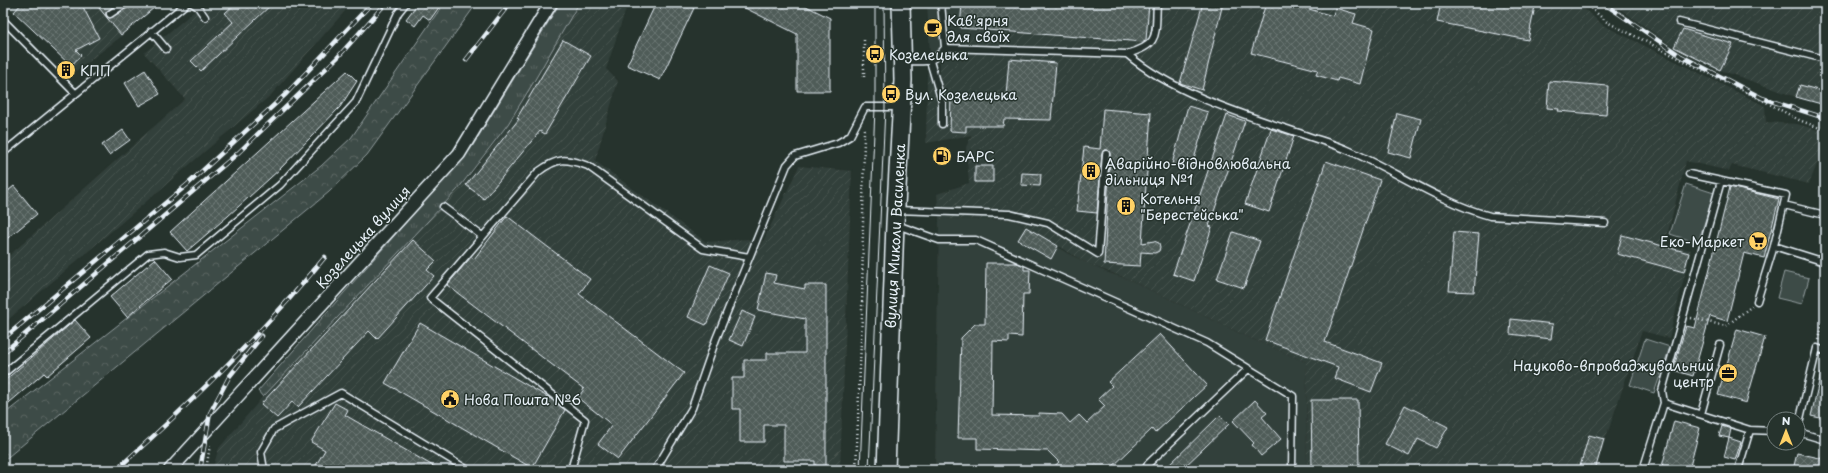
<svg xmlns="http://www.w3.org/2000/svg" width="1828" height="473" viewBox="0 0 1828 473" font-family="'Playpen Sans',sans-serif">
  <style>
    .built { fill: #333f3a }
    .industrial { fill: url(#industrial-furrows) }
    .grass { fill: url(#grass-tufts); stroke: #939ea0 }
    .forest { fill: url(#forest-crowns); stroke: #939ea0 }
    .park { fill: #3e4b47; stroke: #939ea0 }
    .building { fill: url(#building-cross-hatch); stroke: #e8f1f8 }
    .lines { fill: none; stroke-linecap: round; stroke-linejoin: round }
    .lane-casing { stroke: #e8f1f8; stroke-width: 9 }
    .street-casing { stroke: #e8f1f8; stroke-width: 15 }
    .secondary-casing { stroke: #e8f1f8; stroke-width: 20 }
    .path { stroke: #e8f1f8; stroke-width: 2.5; stroke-dasharray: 1 3; stroke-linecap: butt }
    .lane { stroke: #26332d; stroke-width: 6 }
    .street { stroke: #26332d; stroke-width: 12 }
    .secondary { stroke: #26332d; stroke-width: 17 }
    .tram { stroke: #e8f1f8; stroke-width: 1 }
    .rail-casing { stroke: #e8f1f8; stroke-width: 4.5 }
    .rail { stroke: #26332d; stroke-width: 3; stroke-dasharray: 9; stroke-linecap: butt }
    .labels { text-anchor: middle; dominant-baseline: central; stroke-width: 3; stroke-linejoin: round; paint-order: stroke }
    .poi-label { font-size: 14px; fill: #e8f1f8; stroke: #26332d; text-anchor: start }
    .street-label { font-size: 14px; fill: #e8f1f8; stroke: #26332d }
  </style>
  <defs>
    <pattern id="industrial-furrows" width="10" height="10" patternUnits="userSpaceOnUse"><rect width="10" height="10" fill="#333f3a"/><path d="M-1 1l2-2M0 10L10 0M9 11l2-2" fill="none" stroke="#47524e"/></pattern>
    <pattern id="grass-tufts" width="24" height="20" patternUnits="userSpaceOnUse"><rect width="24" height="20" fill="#3e4b47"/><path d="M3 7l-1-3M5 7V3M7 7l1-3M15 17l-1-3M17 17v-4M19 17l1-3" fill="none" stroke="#5a6562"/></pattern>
    <pattern id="forest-crowns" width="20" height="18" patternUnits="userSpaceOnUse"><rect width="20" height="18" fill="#3e4b47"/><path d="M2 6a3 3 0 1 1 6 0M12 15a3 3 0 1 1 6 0" fill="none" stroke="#5a6562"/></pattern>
    <pattern id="building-cross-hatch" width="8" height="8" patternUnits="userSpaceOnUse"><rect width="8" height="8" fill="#505c59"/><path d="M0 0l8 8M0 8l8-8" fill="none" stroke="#697472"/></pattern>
  </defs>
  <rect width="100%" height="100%" fill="#26332d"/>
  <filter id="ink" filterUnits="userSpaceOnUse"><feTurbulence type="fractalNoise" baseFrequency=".025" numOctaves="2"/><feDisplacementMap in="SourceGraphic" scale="8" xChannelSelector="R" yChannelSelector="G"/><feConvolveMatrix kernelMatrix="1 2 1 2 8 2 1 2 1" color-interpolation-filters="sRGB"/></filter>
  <g filter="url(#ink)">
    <path class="built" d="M927 3H1149L1146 42 960 28 963 62H940L930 56Z
      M939 219 1014 220 1067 253 1106 272 1128 279 1250 338 1306 362 1307 470H935Z"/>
    <path class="industrial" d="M4 3H99L109 20 122 36 76 71Z
      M204 3H352L271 95 3 324V261L185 99 144 53Z
      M579 3H622L621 5 626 9 606 69 618 81 595 161 706 242 748 239 760 248 799 166 852 171 840 470H212L219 448 321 329 471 175 508 124 533 83Z
      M1149 3H1577L1603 25 1765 106 1766 122 1797 124 1825 132V144L1809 184 1732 165 1729 171 1686 161 1665 244 1691 250 1669 338 1642 331 1595 470H1307L1306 362 1250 338 1128 279 1088 264 1014 220 939 219 937 194 969 183 966 147 972 135 926 143 927 73 940 74V62H963L960 28 1146 42Z
      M1611 3H1825V105L1796 97 1720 70 1674 47Z"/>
    <path class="grass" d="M560 3H579L533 83 508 124 458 189 263 397 258 391 472 147Z"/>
    <path class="forest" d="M444 3H477L367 155 329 192 3 461V415L321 166 351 138Z"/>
    <path class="park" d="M1686 184 1714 193 1698 243 1670 234Z
      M1784 272 1809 278 1802 304 1777 298Z
      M1645 339 1670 347 1654 393 1630 385Z"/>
    <path class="building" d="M22 3H81L99 38 76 50 81 55 71 66 14 12Z
      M95 3H118L106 12V16L110 18 129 7 130 3H160L121 35Z
      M236 3H273L201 71 191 61 233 22 225 13Z
      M418 3H442L430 20 423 15 415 26 406 19Z
      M656 3H684L694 8 660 80 627 65Z
      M735 3H800L830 18V91H797V34Z
      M962 3H1149L1146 40 1144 42 960 28Z
      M1203 3H1223L1202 90 1180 83Z
      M1266 3H1311L1309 9 1333 16 1335 8 1356 14 1353 23 1374 29 1360 84 1338 78 1337 81 1316 75 1318 70 1251 53Z
      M1441 3H1520L1535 6 1528 40 1437 22Z
      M1683 29 1733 44 1720 70 1674 47Z
      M563 40 591 56 545 134 540 131 484 199 466 185 519 119 517 118Z
      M1009 59 1056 63 1051 120 1004 119 1003 126H966V132L950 131 951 95 1006 96Z
      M145 70 160 94 139 106 125 83Z
      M347 71 357 81 340 107 280 169 228 216 187 251 170 232Z
      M1549 81 1608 86 1606 115 1558 111 1559 109 1547 108Z
      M1800 85 1825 92V105L1796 97Z
      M1188 106 1208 112 1191 169 1172 164Z
      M1103 109 1151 113 1142 243 1154 241 1159 243 1160 247 1159 251 1155 253 1141 252 1140 266 1104 264 1110 154 1108 150H1104L1102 154 1097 213 1077 211 1084 147 1100 149Z
      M1397 113 1421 119 1411 158 1388 152Z
      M1227 115 1245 121 1209 226 1212 227 1194 281 1173 274Z
      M1271 129 1294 136 1269 212 1245 204Z
      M123 130 130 140 109 155 102 145Z
      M1326 161 1380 180 1325 342 1382 363 1371 392 1334 378 1338 367 1265 340Z
      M975 166H993V182H975Z
      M1022 173 1041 174 1040 186 1021 185Z
      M14 186 37 214 3 242V195Z
      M1730 187 1779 199 1764 258 1744 253 1727 321 1710 316 1693 376 1673 370 1686 326 1695 328Z
      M507 216 590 279 579 294 684 373 618 459 598 444 612 425 578 398 584 389 447 285 471 257 474 259Z
      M1026 227 1058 246 1051 259 1018 240Z
      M1233 232 1260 241 1244 288 1217 279Z
      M1454 232 1479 234 1474 292 1449 291Z
      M1622 235 1689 253 1684 272 1617 254Z
      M413 240 436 261 427 270 434 276 377 339 369 331 298 407 292 402 277 418 261 404Z
      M155 259 172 279 127 317 110 297Z
      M986 263H1017L1024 266V270H1030L1029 294H1023L1022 337 1009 336V342L993 341 992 415 1039 416V413L1062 414 1070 423 1079 415 1087 423 1105 406 1098 399 1112 386 1108 382 1160 334 1207 385 1155 433 1152 429 1109 470H1050L1059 462 1048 451 977 449V438H958L961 338 975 324H985Z
      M710 265 729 273 706 325 688 317Z
      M766 273 776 275 774 283 805 289V285H826V470H815V461H784V425H764V442H740V409H732V378H744V360H767V353H805V319L758 310Z
      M742 311 755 317 743 346 729 340Z
      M1511 319 1553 324 1551 339 1510 334Z
      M75 320 91 338 47 376 44 373 3 408V382Z
      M420 323 551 399 565 410 532 468 385 383Z
      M1737 329 1765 337 1746 403 1718 395Z
      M1821 373 1825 374V419L1811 416Z
      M1255 400 1267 413 1262 417 1281 439 1261 456 1252 445 1254 443 1233 421Z
      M1311 400H1358L1359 470H1312Z
      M335 403 348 410 345 415 440 470H313L325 450 311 442Z
      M1405 405 1448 427 1436 448 1418 439 1409 456 1385 444Z
      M1220 415 1229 424 1181 470H1164Z
      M1674 421 1700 428 1689 470H1661Z
      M1722 426 1731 429 1729 438 1719 436Z
      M1589 435 1604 439 1595 470H1579Z
      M1729 438 1741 442 1735 460 1724 457Z
      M1797 453 1824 459 1821 470H1793Z"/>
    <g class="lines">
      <g class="lane-casing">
        <path id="lane" d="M192 3 198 7 205 17
          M110 14 126 3
          M3 20 75 93
          M1679 22 1825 59
          M151 31 166 49
          M945 48 1127 54C1161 45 1155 34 1157 3
          M1127 54C1172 93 1245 115 1302 134 1318 140 1335 144 1350 151 1397 172 1440 202 1490 216L1605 223
          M905 61C925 61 931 65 945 48L941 3
          M930 61 942 102V124
          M3 153 187 3
          M1689 174 1786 195 1774 246 1757 301
          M1784 205 1825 215
          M443 207 482 236
          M896 210 1009 214 1048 223 1098 254 1106 154
          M897 225 939 240H976L1207 343 1293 396 1292 470
          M1774 246 1825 262
          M3 374 148 254 164 252 180 257 196 255 280 185 356 102 398 13 406 3
          M1664 403 1750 430 1774 431
          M1701 414 1720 345
          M1798 427 1817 348 1825 351
          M1798 432 1825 440
          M264 470 261 452 274 429 341 393 468 470
          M571 470 585 420 430 298 538 172C558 157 565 158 588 166L703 249 749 257
          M655 470 692 408 716 339 787 165 795 156 838 143 850 136 865 107H900
          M1145 470 1148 464 1248 369
          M1643 470 1664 403 1662 391 1721 181
          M1738 470 1750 430"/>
      </g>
      <g class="street-casing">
        <path id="street" d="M170 470 459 154 551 3"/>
      </g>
      <g class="secondary-casing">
        <path id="secondary" d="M886 470 895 224 903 80 901 3"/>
      </g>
      <path class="path" d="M1585 3 1607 22 1766 102 1799 120 1825 130
        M864 40V79
        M1691 318 1726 326 1752 306
        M1819 340 1825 311
        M206 470 210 445
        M856 470 862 315 864 129"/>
      <use href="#lane" class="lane"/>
      <use href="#street" class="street"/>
      <use href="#secondary" class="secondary"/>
      <path class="tram" d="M860 470 875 108V3
        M869 470 885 108 884 3"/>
      <g class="rail-casing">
        <path id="rail" d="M1603 3 1681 56 1762 98 1825 118
          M466 60 510 3
          M3 339 188 184 286 94 372 3
          M3 353 238 153 337 58 386 3
          M116 470C190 404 262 334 325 257
          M200 470 210 413 229 377 262 336"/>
      </g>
      <use href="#rail" class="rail"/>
    </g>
  </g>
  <defs>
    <g id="cafe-disc" transform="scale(1)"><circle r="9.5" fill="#ffd166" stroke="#26332d"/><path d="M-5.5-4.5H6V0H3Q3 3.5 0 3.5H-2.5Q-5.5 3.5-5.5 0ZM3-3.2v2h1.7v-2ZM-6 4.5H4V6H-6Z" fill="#111"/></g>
    <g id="bus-disc" transform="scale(1)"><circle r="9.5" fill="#ffd166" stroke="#26332d"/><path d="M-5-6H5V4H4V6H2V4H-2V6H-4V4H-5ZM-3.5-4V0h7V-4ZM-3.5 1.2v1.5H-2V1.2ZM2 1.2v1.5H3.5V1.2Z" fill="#111"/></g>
    <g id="building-disc" transform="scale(1)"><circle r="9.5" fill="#ffd166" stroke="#26332d"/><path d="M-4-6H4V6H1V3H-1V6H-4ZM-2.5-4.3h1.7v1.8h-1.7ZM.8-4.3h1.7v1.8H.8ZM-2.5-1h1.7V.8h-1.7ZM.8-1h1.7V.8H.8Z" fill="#111"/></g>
    <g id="fuel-disc" transform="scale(1)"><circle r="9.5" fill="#ffd166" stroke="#26332d"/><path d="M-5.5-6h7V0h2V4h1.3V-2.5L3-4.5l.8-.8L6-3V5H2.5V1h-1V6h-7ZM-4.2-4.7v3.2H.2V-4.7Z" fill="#111"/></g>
    <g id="supermarket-disc" transform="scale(1)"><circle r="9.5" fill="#ffd166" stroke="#26332d"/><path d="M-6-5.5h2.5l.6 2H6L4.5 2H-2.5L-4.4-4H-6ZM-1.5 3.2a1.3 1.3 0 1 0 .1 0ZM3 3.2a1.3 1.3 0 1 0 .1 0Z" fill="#111"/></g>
    <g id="office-disc" transform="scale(1)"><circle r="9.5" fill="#ffd166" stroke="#26332d"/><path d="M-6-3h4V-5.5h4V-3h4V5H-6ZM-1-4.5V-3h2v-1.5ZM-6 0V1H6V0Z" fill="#111"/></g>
    <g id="civic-disc" transform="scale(1)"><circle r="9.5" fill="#ffd166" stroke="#26332d"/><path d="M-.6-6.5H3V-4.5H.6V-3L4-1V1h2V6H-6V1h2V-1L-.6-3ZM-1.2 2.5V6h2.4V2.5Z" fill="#111"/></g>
  </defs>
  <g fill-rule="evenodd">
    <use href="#cafe-disc" x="933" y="28"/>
    <use href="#bus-disc" x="875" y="54"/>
    <use href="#building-disc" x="66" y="70"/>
    <use href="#bus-disc" x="891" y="94"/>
    <use href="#fuel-disc" x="942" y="156"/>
    <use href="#building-disc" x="1091" y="171"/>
    <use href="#building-disc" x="1126" y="206"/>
    <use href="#supermarket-disc" x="1758" y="241"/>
    <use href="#office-disc" x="1728" y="373"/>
    <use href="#civic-disc" x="450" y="399"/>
  </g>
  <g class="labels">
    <g class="poi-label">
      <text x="947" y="20">Кав'ярня<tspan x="947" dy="16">для своїх</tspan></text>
      <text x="889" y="54">Козелецька</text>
      <text x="80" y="70">КПП</text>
      <text x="905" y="94">Вул. Козелецька</text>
      <text x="956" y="156">БАРС</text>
      <text x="1105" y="163">Аварійно-відновлювальна<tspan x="1105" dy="16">дільниця №1</tspan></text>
      <text x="1140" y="198">Котельня<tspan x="1140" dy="16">"Берестейська"</tspan></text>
      <text x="1744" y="241" text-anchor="end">Еко-Маркет</text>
      <text x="1714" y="365" text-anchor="end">Науково-впроваджувальний<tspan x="1714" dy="16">центр</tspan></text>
      <text x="464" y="399">Нова Пошта №6</text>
    </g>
    <g class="street-label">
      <text transform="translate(895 236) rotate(-87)">вулиця Миколи Василенка</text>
      <text transform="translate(363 237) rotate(-48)">Козелецька вулиця</text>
    </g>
  </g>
  <rect width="1828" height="473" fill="none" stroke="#26332d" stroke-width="16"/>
  <rect x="8" y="8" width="1812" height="457" fill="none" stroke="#e8f1f8" stroke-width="1.5" filter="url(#ink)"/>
  <g transform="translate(1786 431)"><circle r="19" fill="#26332d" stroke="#747f7e"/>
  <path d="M0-3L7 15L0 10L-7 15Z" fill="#ffd166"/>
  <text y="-6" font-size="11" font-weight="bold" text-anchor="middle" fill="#e8f1f8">N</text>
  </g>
</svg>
